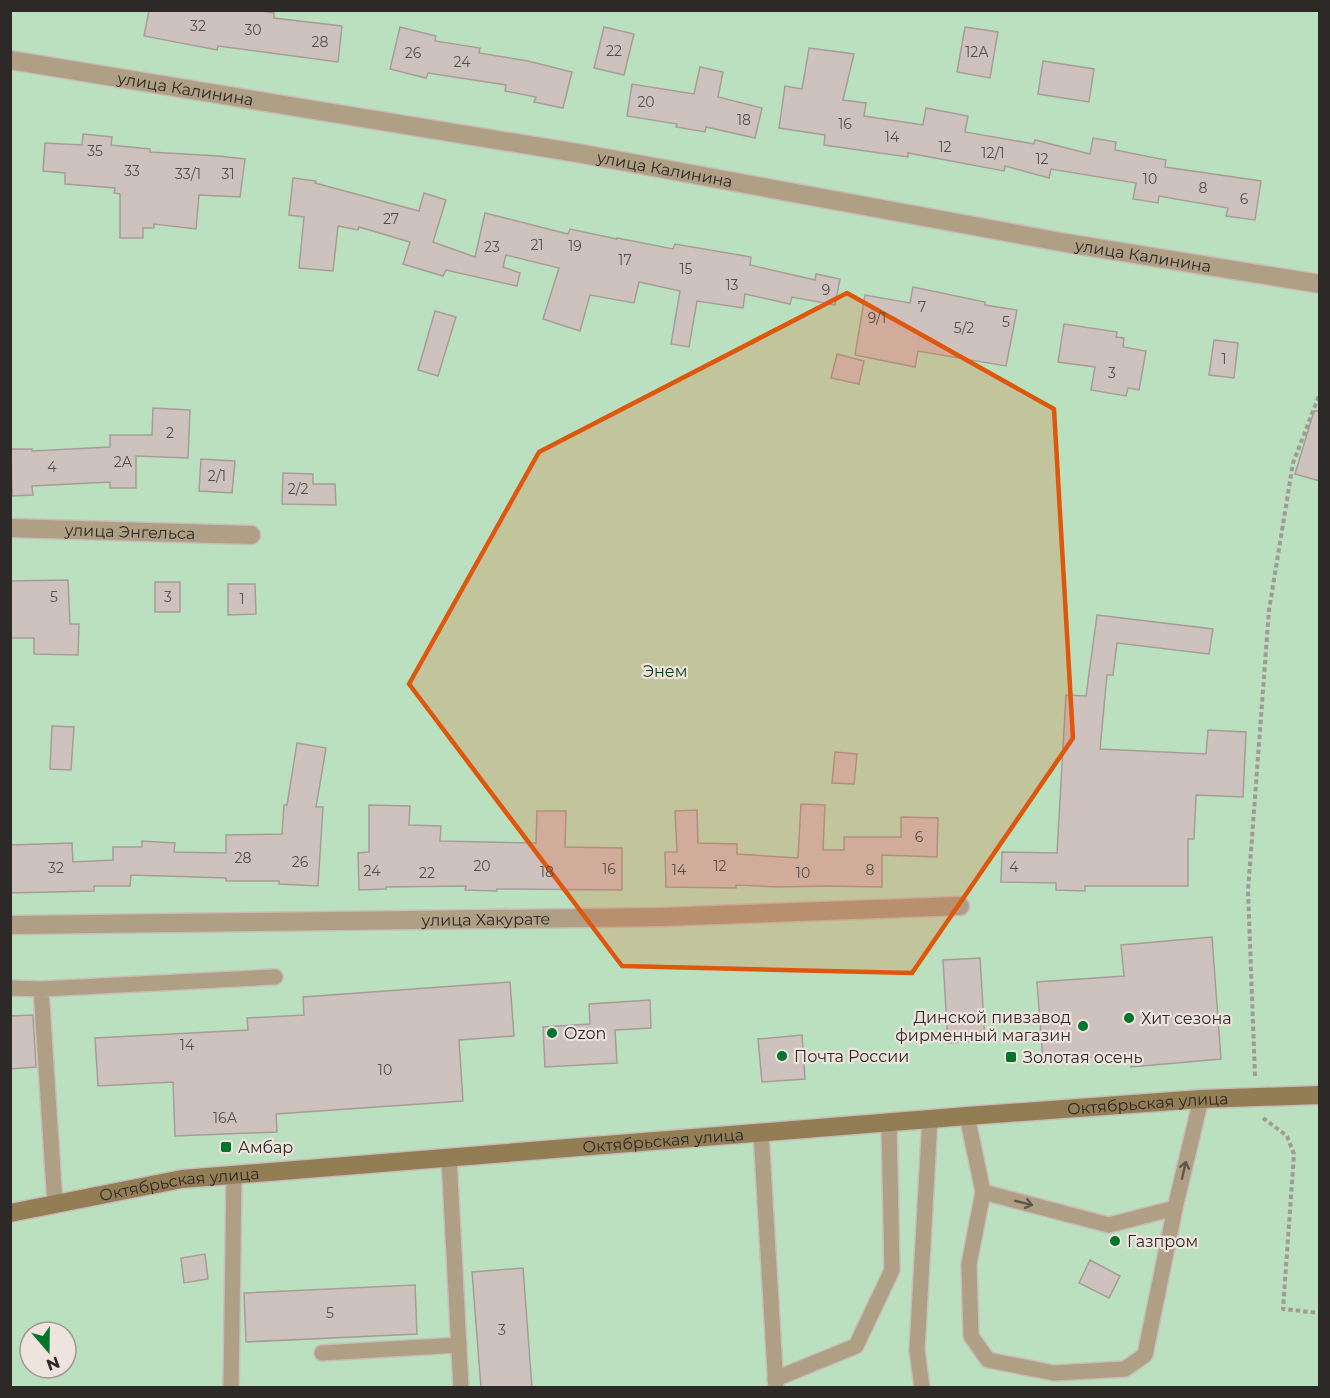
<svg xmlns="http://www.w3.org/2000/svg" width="1330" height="1398" viewBox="0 0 1330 1398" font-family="Montserrat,sans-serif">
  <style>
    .green { fill: #bbe0bf; fill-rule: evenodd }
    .building { fill: #cdc2bd; stroke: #a79d97; stroke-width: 1.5 }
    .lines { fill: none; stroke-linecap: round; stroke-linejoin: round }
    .lane-casing { stroke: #c7beb9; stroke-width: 18 }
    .street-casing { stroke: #c7beb9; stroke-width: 21 }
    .secondary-casing { stroke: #c7beb9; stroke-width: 21 }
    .path { stroke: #a29a95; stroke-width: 4; stroke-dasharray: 4.5 3; stroke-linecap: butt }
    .lane { stroke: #af9f85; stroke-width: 15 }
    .street { stroke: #af9f85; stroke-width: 18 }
    .secondary { stroke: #937d55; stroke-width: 18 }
    .oneway { stroke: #61584d }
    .marked { fill: #df570d; fill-opacity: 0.2; stroke: #df570d; stroke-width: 4.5; stroke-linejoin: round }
    .poi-dot { fill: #01752a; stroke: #eee3dd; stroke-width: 2 }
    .labels { text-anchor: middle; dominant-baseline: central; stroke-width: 4.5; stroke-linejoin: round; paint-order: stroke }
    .number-label { font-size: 14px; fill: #554f4c }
    .street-label { font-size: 16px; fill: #2d2927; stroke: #eee3dd }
    .park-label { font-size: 16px; fill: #004316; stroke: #eee3dd }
    .poi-label { font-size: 16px; fill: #2d2927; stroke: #eee3dd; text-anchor: start }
  </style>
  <rect width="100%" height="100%" fill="#eee3dd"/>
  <path class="green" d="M10 11H1319V1387H11ZM30 1332H66V1368H30Z"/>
  <path class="building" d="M149 10H255L274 13V18L342 26 338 62 218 46 217 50 144 36Z
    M400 27 436 36 435 41 480 48 479 53 528 61 572 72 563 108 534 102 536 97 505 91 506 85 428 73 426 78 390 69Z
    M604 27 634 34 624 75 594 68Z
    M965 27 998 32 990 78 957 72Z
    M809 48 854 54 843 100 866 103 864 116 923 125 926 108 968 116 965 132 1034 144 1035 140 1090 154 1093 138 1116 142 1115 150 1166 160 1165 167 1261 181 1255 220 1226 216 1228 208 1159 196 1158 203 1133 199 1136 183 1051 169 1049 178 1005 166 1004 171 908 153V157L824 145 825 135 779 128 785 86 802 89Z
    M1043 61 1094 69 1089 102 1038 94Z
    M700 67 723 72 718 97 762 108 755 138 706 127 705 132 676 127 677 124 627 116 632 84 694 94Z
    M83 134 112 137 111 145 150 149V152L219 156 245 159 240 197 199 195 196 229 154 224V228H143V238H120V194L114 193 115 188 65 184V173L43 171 45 143 82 145Z
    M293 178 316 181 315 183 419 211 424 193 446 200 433 242 475 257 485 213 568 234 570 229 617 239V238L673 249 675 244 751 257 750 265 815 280 816 274 840 279 835 305 792 297 790 304 745 294 743 308 697 301 689 347 671 344 680 291 639 282 634 303 590 295 580 331 543 319 559 268 506 255 503 267 520 273 517 286 446 270 443 276 403 264 410 242 359 227 358 230 338 226 333 271 299 268 304 217 289 215Z
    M913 287 985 302V305L1017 310 1006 366 918 351 915 367 855 355 865 295 910 303Z
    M435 311 456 317 438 376 418 370Z
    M1064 324 1117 332 1116 337 1124 338 1123 347 1146 351 1139 390 1128 388 1126 396 1091 390 1095 367 1058 362Z
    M1214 340 1238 343 1234 378 1209 375Z
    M837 354 864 361 859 384 831 378Z
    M153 408 190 410 188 458 136 456V488H110V482L32 486 33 495 12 496 11 449H32V451L110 447V435H152Z
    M1314 411H1320V481L1295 474Z
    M201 459 235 461 232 493 199 491Z
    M283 473 313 474V484H335L336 505 282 504Z
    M68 580 70 624H79L78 655 34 654V638H10V581Z
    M155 582H180V612H155Z
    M228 584H255L256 614 228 615Z
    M1097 615 1213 629 1209 654 1117 643 1113 675H1107L1100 749 1206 754 1208 730 1246 732 1243 797 1196 795 1194 839H1188V886H1085V891L1056 890V883L1001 882 1002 852 1057 853 1066 695 1086 696Z
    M52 726 74 727 71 770 50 769Z
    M297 743 326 748 316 807H323L318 886 279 884V881H226V878L131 875 130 886H94V891L10 893V845L72 843 73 862 113 860V847H142V841L175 843 174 852 226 853V835L282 834 284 805H287Z
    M835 752 857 754 854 784 832 783Z
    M801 804 825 805 823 850H844V837H901V817L938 818 937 857 882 855V887L829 886 777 887 736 885V888L666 887 665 852H677L675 811 697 810 698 843 737 844V854L798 858Z
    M369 805 410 806 409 825 441 826 440 841 536 843 537 811H566L565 847 622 848V890L497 889V891L465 890 466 886 386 887V889L359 890 358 853 369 852Z
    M1212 937 1221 1059 1131 1067 1130 1054 1043 1061 1037 982 1124 976 1121 945Z
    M980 958 985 1041 948 1043 943 960Z
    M510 982 514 1036 459 1040 463 1101 276 1114 277 1132 175 1136 173 1082 98 1086 95 1038 248 1030 247 1018 304 1015 303 997Z
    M650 1000 651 1028 615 1030 617 1063 545 1067 543 1027 590 1024 589 1004Z
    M33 1015 36 1067 10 1069V1016Z
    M802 1035 805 1079 762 1082 758 1039Z
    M205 1254 208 1279 184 1283 181 1258Z
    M1090 1260 1120 1276 1109 1298 1079 1283Z
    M523 1268 532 1388H481L472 1272Z
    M415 1285 417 1334 246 1342 244 1293Z"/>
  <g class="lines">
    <g class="lane-casing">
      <path id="lane" d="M10 988 41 989
        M967 1116 983 1192 1109 1225 1175 1208 1201 1099
        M761 1132 776 1388
        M449 1157 461 1388
        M983 1192 969 1264 971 1336 988 1360 1054 1373 1125 1369 1145 1355 1175 1208
        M55 1204 41 989 275 977
        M322 1353 459 1345
        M775 1379 856 1346 892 1270 889 1122
        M231 1388 234 1175
        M922 1388 917 1350 930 1118"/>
    </g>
    <g class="street-casing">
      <g id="street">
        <path id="s1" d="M10 60 583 154 1066 243 1320 284"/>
        <path id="s2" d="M10 528 251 535"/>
        <path id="s3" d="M10 925 661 917 960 906"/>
      </g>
    </g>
    <g class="secondary-casing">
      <g id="secondary">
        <path id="s4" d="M10 1213 182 1179 967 1116 1201 1099 1320 1095"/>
      </g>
    </g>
    <path class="path" d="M1255 1076 1248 891 1269 610 1293 463 1320 393
      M1263 1118 1287 1136 1294 1154 1283 1309 1320 1313"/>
    <use href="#lane" class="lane"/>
    <use href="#street" class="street"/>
    <use href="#secondary" class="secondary"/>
  </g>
  <defs><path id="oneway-shaft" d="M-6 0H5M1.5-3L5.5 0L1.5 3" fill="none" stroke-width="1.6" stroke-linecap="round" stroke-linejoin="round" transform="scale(1.5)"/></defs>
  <g class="oneway">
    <use href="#oneway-shaft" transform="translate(1184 1170) rotate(-77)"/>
    <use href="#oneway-shaft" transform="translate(1024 1203) rotate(14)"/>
  </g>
  <path class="marked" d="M847 293 1054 409 1073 738 912 973 622 966 409 684 539 452Z"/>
  <g class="poi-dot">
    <circle cx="1129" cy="1018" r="6"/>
    <circle cx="1083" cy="1026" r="6"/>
    <circle cx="552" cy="1033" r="6"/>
    <circle cx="782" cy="1056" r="6"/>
    <rect x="1005" y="1051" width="12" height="12" rx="3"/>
    <rect x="220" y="1141" width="12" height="12" rx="3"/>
    <circle cx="1115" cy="1241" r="6"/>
  </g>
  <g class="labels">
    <g class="number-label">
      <text x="198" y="26">32</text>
      <text x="253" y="30">30</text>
      <text x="320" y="42">28</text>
      <text x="614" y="51">22</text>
      <text x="977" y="52">12А</text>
      <text x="413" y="53">26</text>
      <text x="462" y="62">24</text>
      <text x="646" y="102">20</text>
      <text x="744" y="120">18</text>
      <text x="845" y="124">16</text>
      <text x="892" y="137">14</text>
      <text x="945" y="147">12</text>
      <text x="95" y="151">35</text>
      <text x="993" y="153">12/1</text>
      <text x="1042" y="159">12</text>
      <text x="132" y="171">33</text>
      <text x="188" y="174">33/1</text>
      <text x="228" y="174">31</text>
      <text x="1150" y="179">10</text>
      <text x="1203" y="188">8</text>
      <text x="1244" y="199">6</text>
      <text x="391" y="219">27</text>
      <text x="537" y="245">21</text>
      <text x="575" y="246">19</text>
      <text x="492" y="247">23</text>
      <text x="625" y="260">17</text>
      <text x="686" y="269">15</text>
      <text x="732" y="285">13</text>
      <text x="826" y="290">9</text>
      <text x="922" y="307">7</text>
      <text x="877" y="318">9/1</text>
      <text x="1006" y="322">5</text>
      <text x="964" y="328">5/2</text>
      <text x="1224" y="359">1</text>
      <text x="1112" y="373">3</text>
      <text x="170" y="433">2</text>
      <text x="123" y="462">2А</text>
      <text x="52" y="467">4</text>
      <text x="217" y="476">2/1</text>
      <text x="298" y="489">2/2</text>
      <text x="54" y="597">5</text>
      <text x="168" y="597">3</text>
      <text x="242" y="599">1</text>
      <text x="919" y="837">6</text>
      <text x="243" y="858">28</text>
      <text x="300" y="862">26</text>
      <text x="482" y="866">20</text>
      <text x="720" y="866">12</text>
      <text x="1014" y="867">4</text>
      <text x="56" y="868">32</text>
      <text x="609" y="869">16</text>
      <text x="679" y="870">14</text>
      <text x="870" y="870">8</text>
      <text x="372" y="871">24</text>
      <text x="547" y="872">18</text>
      <text x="427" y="873">22</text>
      <text x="803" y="873">10</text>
      <text x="187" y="1045">14</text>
      <text x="385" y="1070">10</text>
      <text x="225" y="1118">16А</text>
      <text x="330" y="1313">5</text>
      <text x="502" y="1330">3</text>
    </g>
    <g class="street-label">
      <text stroke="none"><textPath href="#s1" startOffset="178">улица Калинина</textPath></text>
      <text stroke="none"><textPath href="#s1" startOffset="664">улица Калинина</textPath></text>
      <text stroke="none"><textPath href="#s1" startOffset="1150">улица Калинина</textPath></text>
      <text stroke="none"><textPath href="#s2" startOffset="120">улица Энгельса</textPath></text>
      <text stroke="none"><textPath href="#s3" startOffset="476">улица Хакурате</textPath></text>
      <text stroke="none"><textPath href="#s4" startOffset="1144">Октябрьская улица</textPath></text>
      <text stroke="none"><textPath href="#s4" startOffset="658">Октябрьская улица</textPath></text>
      <text stroke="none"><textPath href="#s4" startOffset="172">Октябрьская улица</textPath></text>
    </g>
    <g class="park-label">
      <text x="665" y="671">Энем</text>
    </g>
    <g class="poi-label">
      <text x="1071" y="1017" text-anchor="end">Динской пивзавод<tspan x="1071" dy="18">фирменный магазин</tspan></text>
      <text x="1141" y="1018">Хит сезона</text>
      <text x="564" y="1033">Ozon</text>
      <text x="794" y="1056">Почта России</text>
      <text x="1023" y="1057">Золотая осень</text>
      <text x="238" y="1147">Амбар</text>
      <text x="1127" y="1241">Газпром</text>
    </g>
  </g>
  <rect width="1330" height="1398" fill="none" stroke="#2d2927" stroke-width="24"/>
  <g transform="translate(48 1350) rotate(160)"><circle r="28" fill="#eee3dd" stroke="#a19994" stroke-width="1.5"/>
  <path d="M0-4.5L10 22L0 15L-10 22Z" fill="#01752a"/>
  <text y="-9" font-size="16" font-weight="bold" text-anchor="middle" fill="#2d2927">N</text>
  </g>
</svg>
